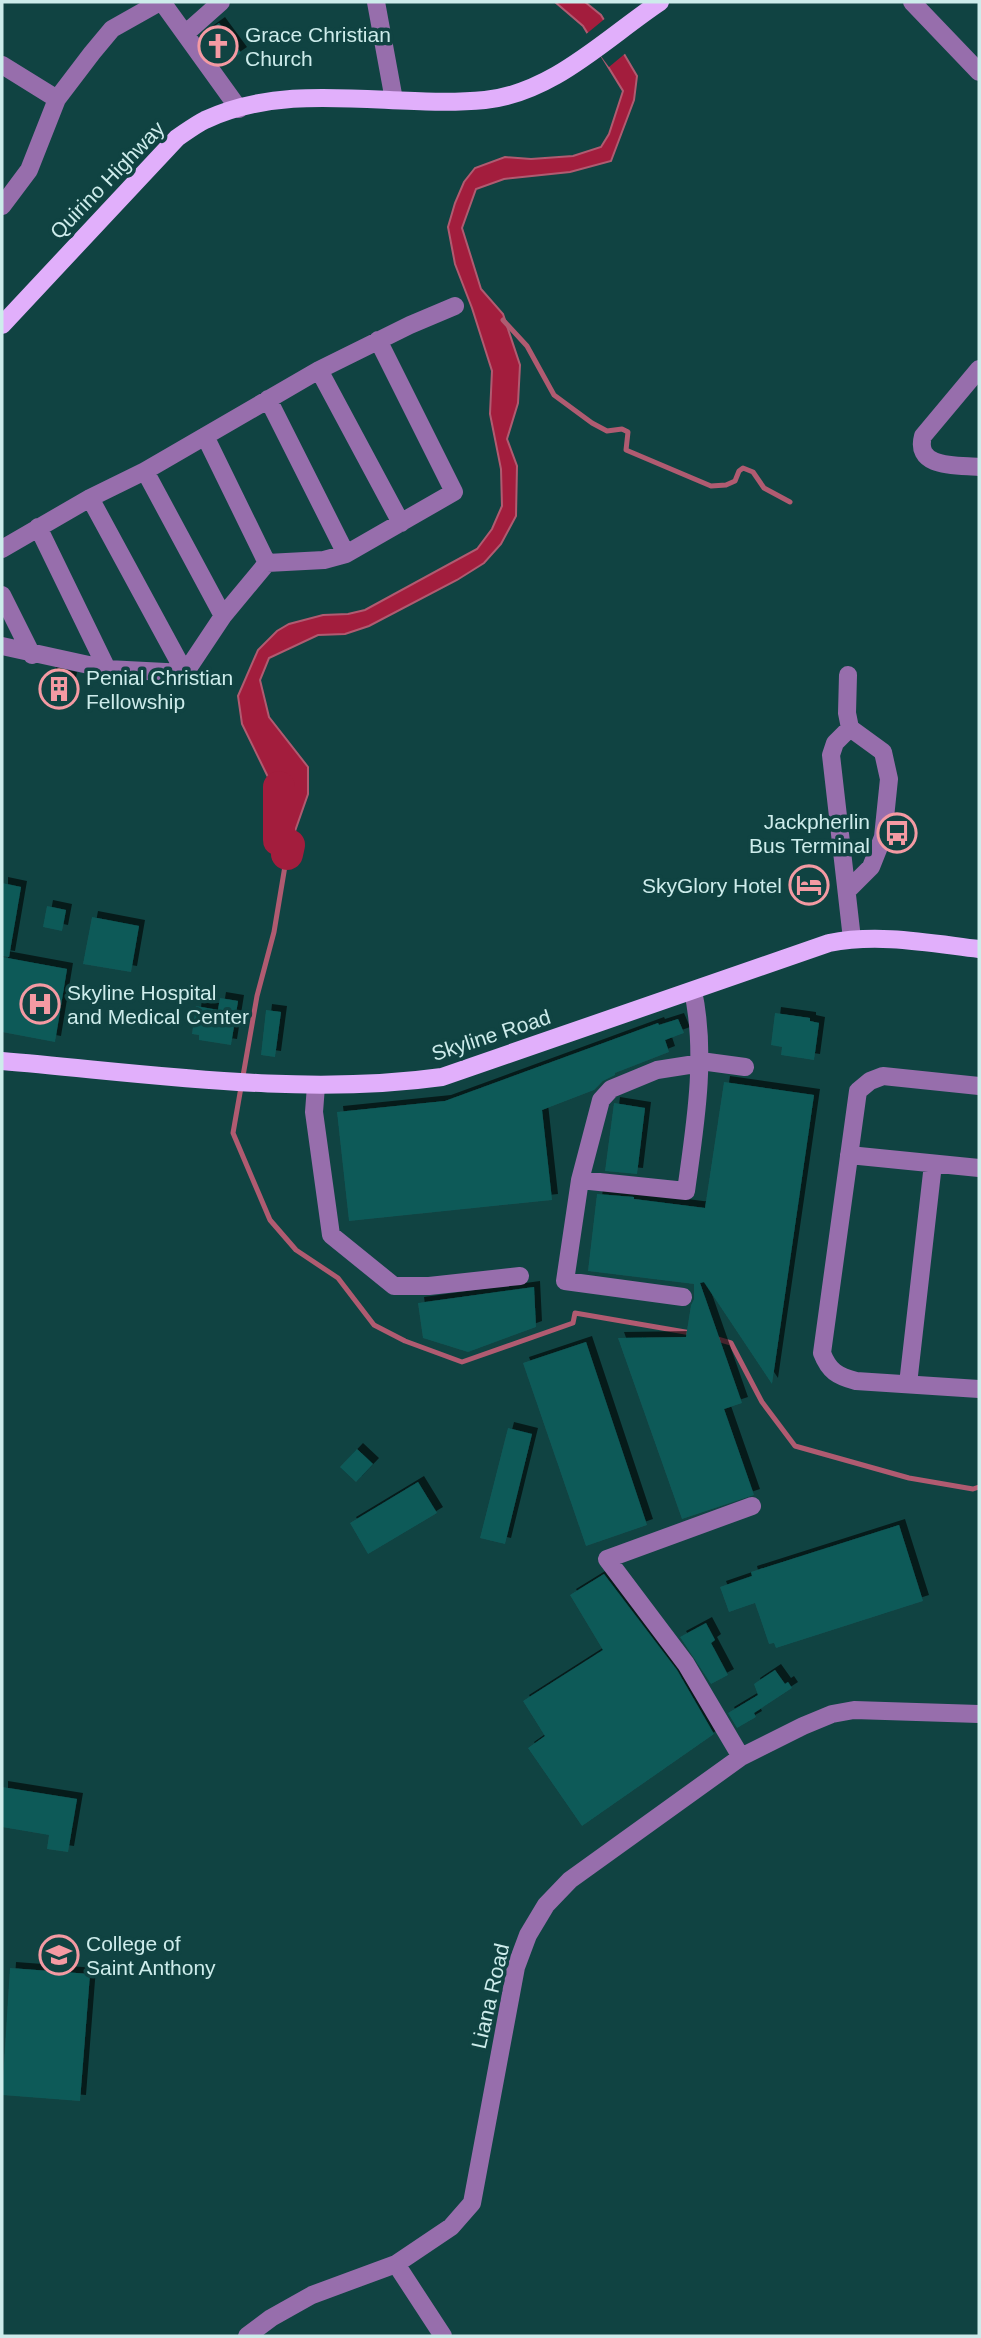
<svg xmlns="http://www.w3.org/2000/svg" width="981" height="2338" viewBox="0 0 981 2338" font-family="Helvetica,sans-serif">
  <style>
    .water { fill: #a31d3d; stroke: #b05b71; stroke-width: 2 }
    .pier { fill: #104342 }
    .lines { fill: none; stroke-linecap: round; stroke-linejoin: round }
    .stream { stroke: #b05b71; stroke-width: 5 }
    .river { stroke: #a31d3d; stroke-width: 32 }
    .building { fill: #115a59; filter: url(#shadow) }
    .minor { stroke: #976eac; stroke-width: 18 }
    .major { stroke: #e1affb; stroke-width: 18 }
    .labels { text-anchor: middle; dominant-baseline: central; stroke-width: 7; stroke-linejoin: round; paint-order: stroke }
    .poi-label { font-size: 21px; fill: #cdeceb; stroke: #104342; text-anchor: start }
    .street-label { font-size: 21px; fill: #cdeceb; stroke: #104342 }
  </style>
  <defs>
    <filter id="shadow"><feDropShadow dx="6" dy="-6" stdDeviation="0" flood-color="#0009"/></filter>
  </defs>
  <rect width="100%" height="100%" fill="#104342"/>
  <path class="water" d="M555 2H585L601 15 637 76 634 100 611 161 570 172 504 179 476 189 462 228 481 289 503 314 520 365 518 403 507 439 517 466 516 516 501 544 484 563 457 580 369 626 345 634 318 635 269 658 260 680 269 717 308 767V794L287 854 274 815 268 777 242 724 238 696 258 650 277 631 289 624 323 615 348 614 365 610 477 549 492 529 502 506 501 469 490 414 492 371 472 308 455 264 448 227 455 203 464 182 475 168 505 157 531 159 573 156 601 147 609 134 623 91 583 26Z"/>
  <path class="pier" d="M607 17 627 52 609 67 585 35Z"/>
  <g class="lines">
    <path class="stream" d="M503 320 527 346 554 395 592 423 607 431 622 429 628 432 626 450 711 486 726 485 735 481 739 471 743 468 753 472 764 488 790 502
      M287 854 274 932 257 996 233 1133 270 1220 296 1250 338 1278 374 1325 405 1341 462 1362 573 1323 575 1313 691 1333
      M714 1338 731 1343 762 1402 795 1446 909 1478 973 1489 979 1487"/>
    <path class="river" d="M279 787V840L289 845 287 854"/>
  </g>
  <path class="building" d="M219 23 241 53 222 66 201 36Z
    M50 673 71 678 66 704 48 700Z
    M2 883 21 887 9 957 2 956Z
    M47 906 66 910 62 931 43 927Z
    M92 917 139 926 131 972 83 964Z
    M2 957 67 969 55 1042 2 1032Z
    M220 998 238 1001 231 1045 199 1040V1035L192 1034 196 1006 218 1010Z
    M266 1010 281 1012 275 1057 261 1055Z
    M775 1013 810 1018V1021L819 1023 814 1060 781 1055 782 1047 771 1045Z
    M678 1019 684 1033 665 1040 669 1052 615 1073V1075L603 1081 594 1090 542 1110 552 1200 349 1221 337 1112 445 1101 658 1023 659 1025Z
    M724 1082 814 1095 772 1384 704 1282 700 1283 742 1403 724 1409 754 1495 682 1519 618 1338 686 1337 691 1305 694 1299V1284L588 1271 597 1194 634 1197V1199L705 1208Z
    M614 1103 645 1108 637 1174 605 1171Z
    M534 1287 536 1327 468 1352 423 1338 418 1303Z
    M586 1342 647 1525 586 1546 523 1363Z
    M508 1428 532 1434 505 1544 480 1538Z
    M357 1449 373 1464 356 1482 340 1467Z
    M418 1482 437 1513 368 1554 350 1523Z
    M899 1525 923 1601 776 1648 774 1643 769 1644 755 1603 729 1612 720 1587 752 1576 751 1572Z
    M604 1574 677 1670 714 1734 582 1826 528 1748 545 1736 523 1701 603 1650 570 1595Z
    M706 1623 715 1640 711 1643 728 1675 711 1684 680 1637Z
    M775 1670 785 1684 788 1682 792 1688 754 1713 756 1717 737 1728 728 1713 758 1695 754 1684Z
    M2 1787 77 1799 68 1852 47 1849 49 1835 2 1827Z
    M10 1968 90 1974 80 2101 2 2095Z"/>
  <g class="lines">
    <path class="minor" d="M162 2 239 109
      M376 2 394 100
      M912 2 979 72
      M185 34 221 2
      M2 65 57 99
      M2 206 29 170 57 99 92 53 112 29 160 2
      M979 369 923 436C914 469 958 465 979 467
      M319 370 401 523
      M268 399 346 554
      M205 436 267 563
      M145 471 223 616
      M90 498 185 673
      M38 527 107 669
      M2 549 90 498 145 471 319 370 410 325 455 306
      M2 595 32 655
      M2 646 107 669 185 673 223 616 267 563 324 560 346 554 454 492 378 340
      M850 728 835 743 831 755 852 939
      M847 891 871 867 883 837 889 779 883 752 850 728 847 713 848 675
      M316 1086 314 1112 331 1235 394 1286H429L520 1276
      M979 1086 883 1076 870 1081 858 1091 822 1353C829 1371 837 1376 856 1381L979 1389
      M849 1155 979 1168
      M580 1180 686 1191C695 1126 707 1056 693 991
      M683 1297 565 1281 580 1180 601 1100 611 1089 657 1070 708 1062 745 1067
      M908 1384 933 1164
      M741 1757 686 1664 607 1559 752 1506
      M396 2264 443 2336
      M247 2336 271 2318 312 2295 396 2264 451 2227 472 2203 516 1967 528 1935 546 1905 570 1880 741 1757 803 1726 832 1714 854 1710 979 1714"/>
    <path class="major" d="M2 325 177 138C186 132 195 125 205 120 292 79 393 109 485 100 553 93 606 38 660 2
      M2 1061C146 1073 299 1097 442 1077L829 943C878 933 929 943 979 949"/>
  </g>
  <defs>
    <g id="church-ring" transform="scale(2.0125)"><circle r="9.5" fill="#104342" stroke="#f49aa3" stroke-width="1.5"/><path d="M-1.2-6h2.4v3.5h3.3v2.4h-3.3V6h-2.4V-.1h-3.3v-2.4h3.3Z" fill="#f49aa3"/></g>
    <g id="building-ring" transform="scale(2.0125)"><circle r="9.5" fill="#104342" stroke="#f49aa3" stroke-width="1.5"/><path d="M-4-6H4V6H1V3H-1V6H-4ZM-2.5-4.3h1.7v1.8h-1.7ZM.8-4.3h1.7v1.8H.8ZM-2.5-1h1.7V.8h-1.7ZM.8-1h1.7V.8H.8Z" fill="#f49aa3"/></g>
    <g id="bus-ring" transform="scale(2.0125)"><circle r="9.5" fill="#104342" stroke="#f49aa3" stroke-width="1.5"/><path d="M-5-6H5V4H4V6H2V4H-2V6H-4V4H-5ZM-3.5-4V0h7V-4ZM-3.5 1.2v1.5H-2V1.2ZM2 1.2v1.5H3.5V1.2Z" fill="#f49aa3"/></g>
    <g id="hotel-ring" transform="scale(2.0125)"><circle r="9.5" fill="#104342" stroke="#f49aa3" stroke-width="1.5"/><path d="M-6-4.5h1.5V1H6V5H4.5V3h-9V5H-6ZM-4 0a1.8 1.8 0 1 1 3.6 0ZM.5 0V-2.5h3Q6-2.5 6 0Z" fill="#f49aa3"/></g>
    <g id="hospital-ring" transform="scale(2.0125)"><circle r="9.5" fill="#104342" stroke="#f49aa3" stroke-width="1.5"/><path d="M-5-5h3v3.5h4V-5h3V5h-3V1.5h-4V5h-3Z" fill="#f49aa3"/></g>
    <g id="university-ring" transform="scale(2.0125)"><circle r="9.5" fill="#104342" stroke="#f49aa3" stroke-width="1.5"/><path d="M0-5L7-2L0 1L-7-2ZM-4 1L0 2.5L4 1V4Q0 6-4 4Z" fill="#f49aa3"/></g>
  </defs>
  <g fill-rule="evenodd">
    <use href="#church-ring" x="218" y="46"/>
    <use href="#building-ring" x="59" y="689"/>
    <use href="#bus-ring" x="897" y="833"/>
    <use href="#hotel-ring" x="809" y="885"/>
    <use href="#hospital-ring" x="40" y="1004"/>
    <use href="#university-ring" x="59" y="1955"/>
  </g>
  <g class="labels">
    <g class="poi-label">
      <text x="245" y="34">Grace Christian<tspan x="245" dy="24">Church</tspan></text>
      <text x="86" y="677">Penial Christian<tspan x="86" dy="24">Fellowship</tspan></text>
      <text x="870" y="821" text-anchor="end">Jackpherlin<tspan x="870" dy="24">Bus Terminal</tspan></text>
      <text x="782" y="885" text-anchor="end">SkyGlory Hotel</text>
      <text x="67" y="992">Skyline Hospital<tspan x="67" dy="24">and Medical Center</tspan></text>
      <text x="86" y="1943">College of<tspan x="86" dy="24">Saint Anthony</tspan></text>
    </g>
    <g class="street-label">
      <text transform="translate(107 180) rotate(-46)">Quirino Highway</text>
      <text transform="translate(491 1035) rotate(-18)">Skyline Road</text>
      <text transform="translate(490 1996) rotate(-77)">Liana Road</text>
    </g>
  </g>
  <rect width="981" height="2338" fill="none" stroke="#cdeceb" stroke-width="7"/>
</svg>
